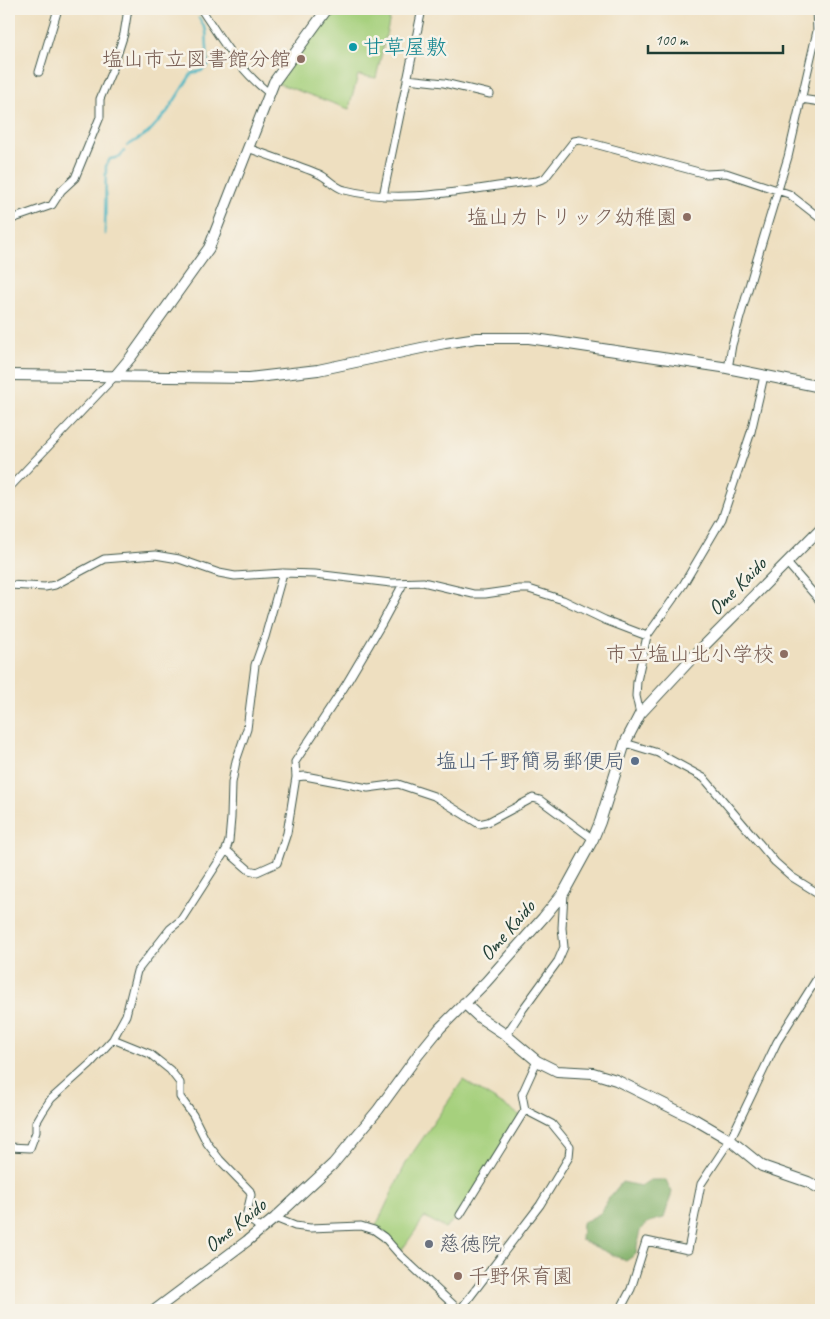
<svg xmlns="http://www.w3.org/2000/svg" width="830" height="1319" viewBox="0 0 830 1319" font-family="Caveat,'Klee One',sans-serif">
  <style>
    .green { fill: #a6d07d; stroke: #628658 }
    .forest { fill: #84b26c; stroke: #527850 }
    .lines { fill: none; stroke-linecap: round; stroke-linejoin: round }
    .stream { stroke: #46b4c1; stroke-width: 2.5 }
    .street-casing { stroke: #3e5549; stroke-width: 9 }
    .secondary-casing { stroke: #3e5549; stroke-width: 12 }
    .street { stroke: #fff; stroke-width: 7 }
    .secondary { stroke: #fff; stroke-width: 10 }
    .culture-dot { fill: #0f9aa8; stroke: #f7f3e8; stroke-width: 2 }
    .education-dot { fill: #8d6e63; stroke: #f7f3e8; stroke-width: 2 }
    .service-dot { fill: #5c6f8a; stroke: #f7f3e8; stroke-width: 2 }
    .worship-dot { fill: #6b7280; stroke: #f7f3e8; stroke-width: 2 }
    .labels { text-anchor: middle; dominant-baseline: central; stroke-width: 5; stroke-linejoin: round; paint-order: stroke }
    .culture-label { font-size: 21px; fill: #0d838f; stroke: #f7f3e8; text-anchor: start }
    .education-label { font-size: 21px; fill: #785e54; stroke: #f7f3e8; text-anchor: end }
    .street-label { font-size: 21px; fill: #1f3d34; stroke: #f7f3e8 }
    .service-label { font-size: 21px; fill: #4e5e75; stroke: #f7f3e8; text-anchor: end }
    .worship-label { font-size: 21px; fill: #5b616d; stroke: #f7f3e8; text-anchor: start }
  </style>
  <rect width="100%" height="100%" fill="#f7f3e8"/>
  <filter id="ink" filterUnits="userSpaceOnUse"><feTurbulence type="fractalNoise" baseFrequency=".02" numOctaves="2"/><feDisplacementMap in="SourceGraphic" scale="10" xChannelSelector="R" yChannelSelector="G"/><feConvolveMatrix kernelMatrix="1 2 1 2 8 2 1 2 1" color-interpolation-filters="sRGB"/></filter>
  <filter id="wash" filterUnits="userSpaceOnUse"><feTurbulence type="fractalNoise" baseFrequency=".0096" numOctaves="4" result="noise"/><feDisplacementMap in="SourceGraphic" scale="20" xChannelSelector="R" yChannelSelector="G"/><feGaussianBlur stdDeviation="1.12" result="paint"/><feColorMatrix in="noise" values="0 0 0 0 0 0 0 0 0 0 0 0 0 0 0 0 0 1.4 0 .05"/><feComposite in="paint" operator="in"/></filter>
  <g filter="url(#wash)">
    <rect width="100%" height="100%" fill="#eedfc0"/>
    <path class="green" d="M327 9H392L376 78 358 75 349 109 274 82Z
      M463 1080 521 1116 460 1215 445 1228 425 1217 399 1254 374 1230 407 1161Z"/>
    <path class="forest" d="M650 1180H666L672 1192 664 1218C637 1224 640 1228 636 1254L626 1261 581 1240 582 1223 601 1213 609 1198 622 1182 641 1186Z"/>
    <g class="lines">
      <path class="stream" d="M127 146 148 133 167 112 192 73 201 71 208 66 206 30 199 18
        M9 234 10 228
        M105 234 106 166 110 159 120 157 124 151"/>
    </g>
  </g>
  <g filter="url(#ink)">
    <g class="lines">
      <g class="street-casing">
        <path id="street" d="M201 9C221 39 240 71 269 93
          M39 72 58 9
          M407 79 444 83 490 94
          M801 99 821 102
          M248 148C271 157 296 164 319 174 328 178 335 188 345 190 405 206 476 187 537 181L545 178 574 141 580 140 706 174 726 173 789 194 821 219
          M383 196 422 9
          M9 220 52 205 61 191 75 178 100 117V99L113 68 124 34 128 9
          M728 369 732 345 754 269 788 157 817 31 816 9
          M9 488 116 375
          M787 563 821 602
          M9 585 45 587 55 585 104 559 155 555 179 559 219 573 235 576 283 573 315 574 391 583 423 582 473 594H485L519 589H529L563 600 605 620 647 636
          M640 714 636 696 637 681 647 636 683 585 722 519 751 432 764 376
          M625 743 658 753 704 778 775 862 792 877 821 895
          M296 777 305 776 368 788 398 784 434 796 479 824 488 822 533 798 540 800 593 839
          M226 850 249 870 257 872 277 863 287 833 296 777 295 762 345 686 381 625 403 584
          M506 1035 523 1009 558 961 564 947 562 928 564 893
          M113 1039 150 1054 170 1070 180 1083V1097L193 1115 207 1143 220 1160 250 1191 251 1195 246 1217 262 1229
          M9 1147 30 1148 36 1132V1123L43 1111 51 1099 90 1064 113 1039 126 1015 137 971 170 929 181 920 226 850 229 841 231 818 232 783 236 761 247 729 255 665 265 637 283 573
          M460 1215 525 1110
          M275 1218 295 1226 310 1228 361 1226 374 1230 384 1237 399 1254 459 1310
          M460 1310 540 1205 569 1157 570 1146 552 1124 525 1110 522 1094 537 1061
          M620 1310 631 1289 646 1241 688 1250 701 1184 730 1140 777 1042 821 972"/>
      </g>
      <g class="secondary-casing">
        <path id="secondary" d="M9 375 249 378 318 370 445 343 477 338H529L722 367 821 387
          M116 375 131 357 209 248 274 82 327 9
          M464 1003 479 1017 506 1035 537 1061 557 1071 593 1073 616 1080 694 1119 730 1140 762 1166 808 1182 821 1189
          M155 1310 247 1241 275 1218 333 1164 378 1110 418 1055 440 1028 486 982 543 918 564 892 593 839 600 822 625 743 640 714 694 656 821 528"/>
      </g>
      <use href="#street" class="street"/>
      <use href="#secondary" class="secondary"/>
    </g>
  </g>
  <circle class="culture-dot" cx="353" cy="47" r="5"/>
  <g class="education-dot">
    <circle cx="301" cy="59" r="5"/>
    <circle cx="687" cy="217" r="5"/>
    <circle cx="784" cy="654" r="5"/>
    <circle cx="458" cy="1276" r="5"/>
  </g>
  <circle class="service-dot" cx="635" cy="761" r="5"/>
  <circle class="worship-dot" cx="429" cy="1244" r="5"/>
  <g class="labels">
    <g class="culture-label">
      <text x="363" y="47">甘草屋敷</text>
    </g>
    <g class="education-label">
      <text x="291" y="59">塩山市立図書館分館</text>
      <text x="677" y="217">塩山カトリック幼稚園</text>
      <text x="774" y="654">市立塩山北小学校</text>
      <text x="468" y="1276" text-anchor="start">千野保育園</text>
    </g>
    <g class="street-label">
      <text transform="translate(737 586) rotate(-45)">Ome Kaido</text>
      <text transform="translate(507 930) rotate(-49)">Ome Kaido</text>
      <text transform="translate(235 1225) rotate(-39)">Ome Kaido</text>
    </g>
    <g class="service-label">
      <text x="625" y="761">塩山千野簡易郵便局</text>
    </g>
    <g class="worship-label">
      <text x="439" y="1244">慈徳院</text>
    </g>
  </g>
  <rect width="830" height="1319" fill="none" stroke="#f7f3e8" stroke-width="30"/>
  <path d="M648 45v8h135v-8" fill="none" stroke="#1f3d34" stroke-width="2.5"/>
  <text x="655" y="45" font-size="15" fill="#1f3d34" stroke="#f7f3e8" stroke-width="4" paint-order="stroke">100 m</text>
</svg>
